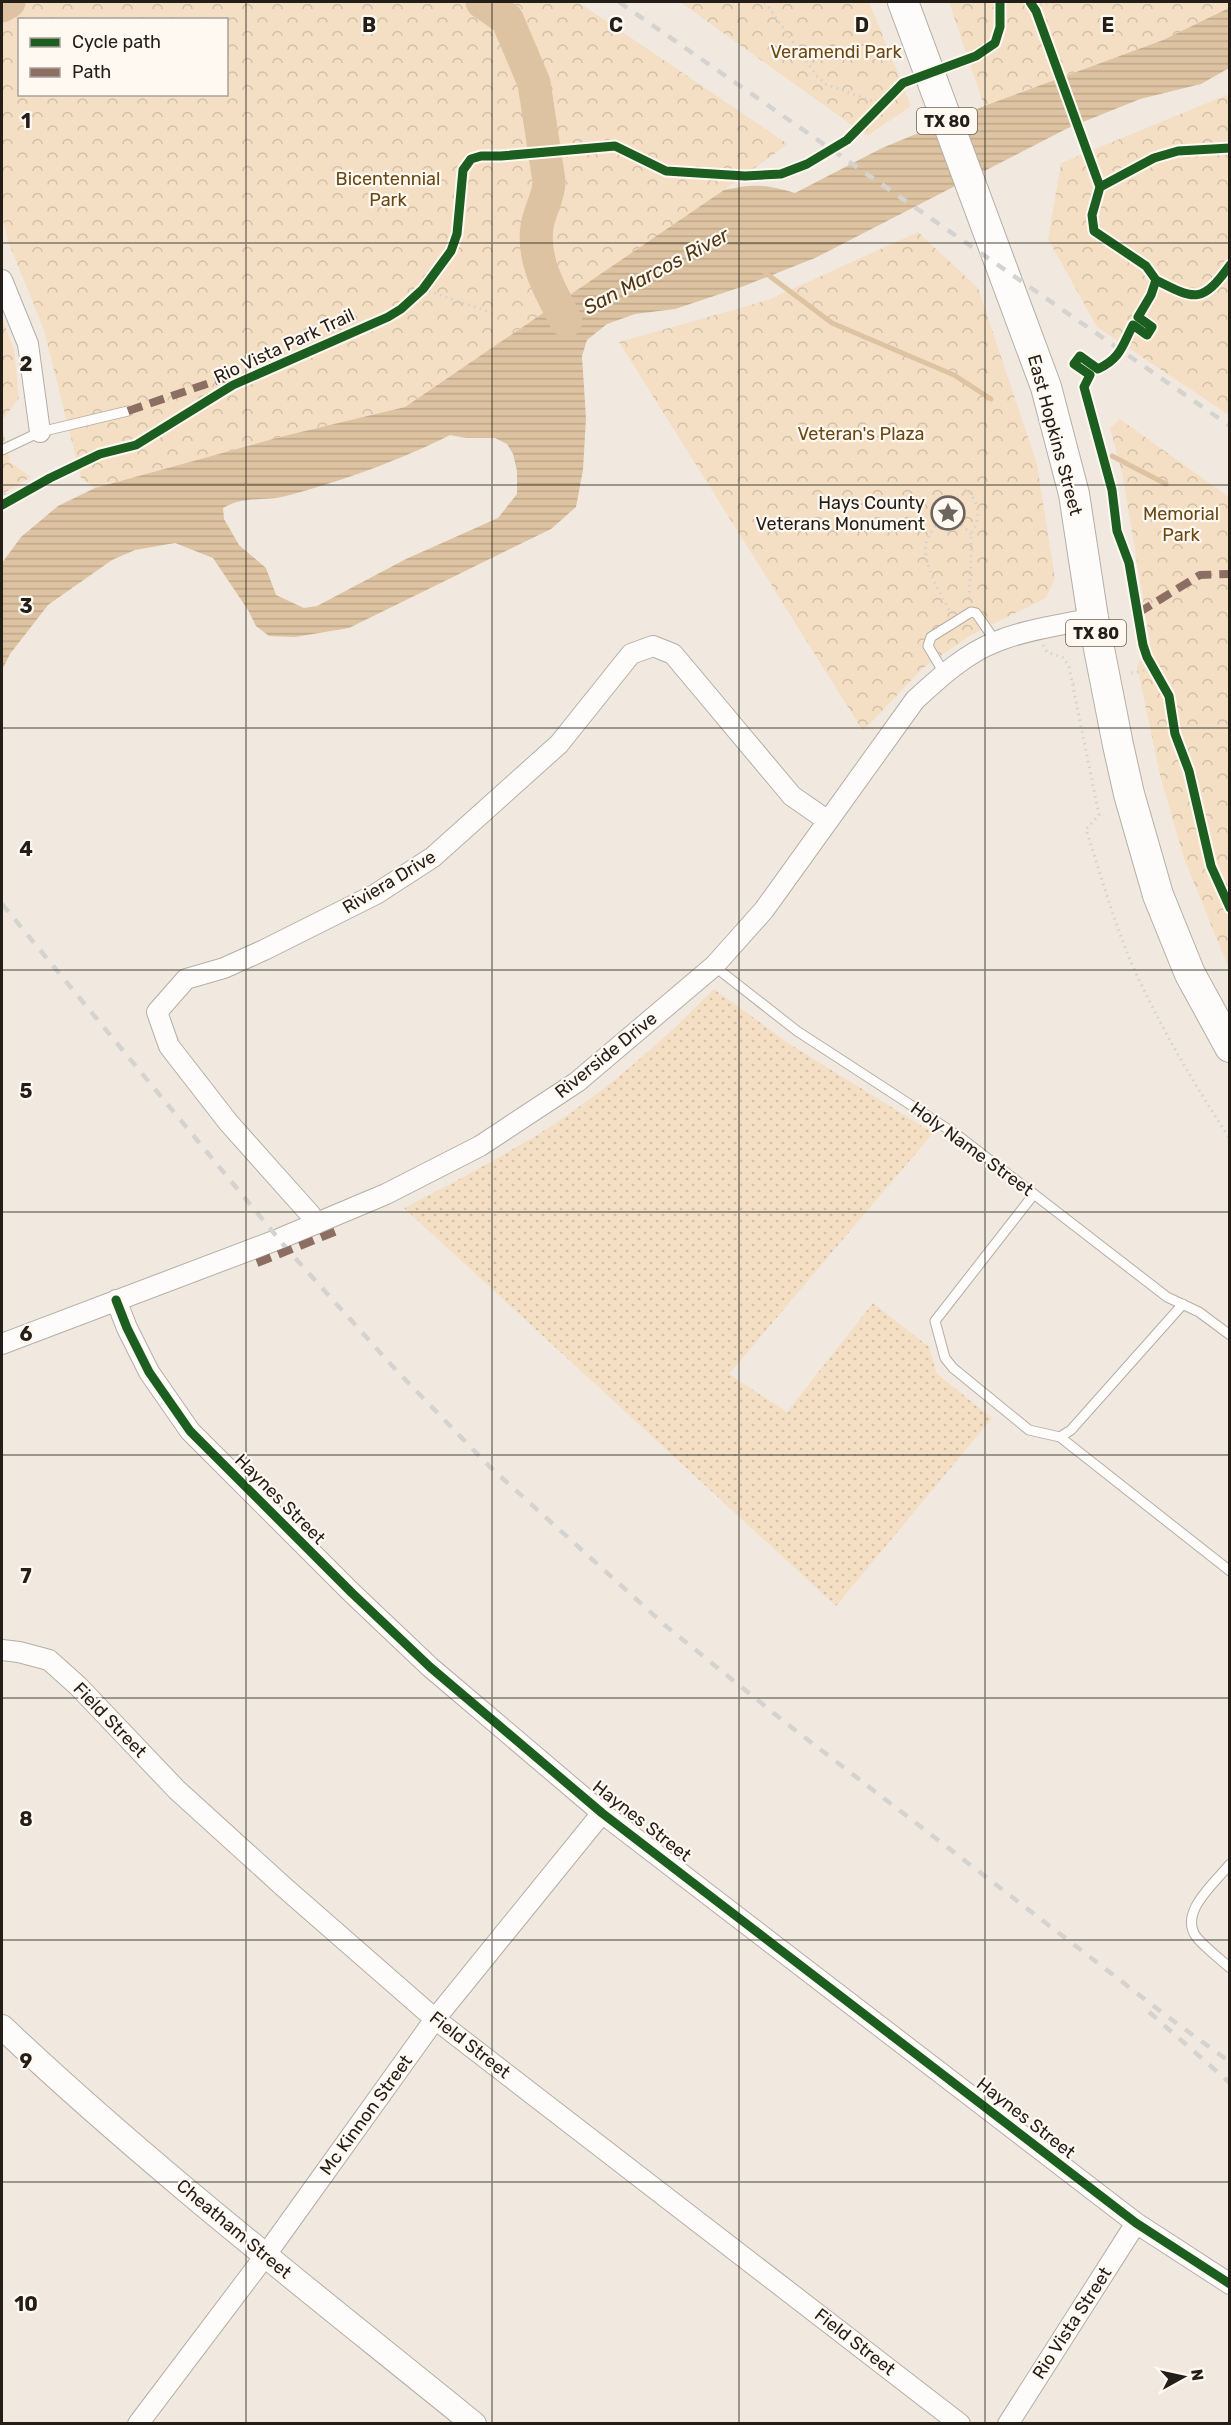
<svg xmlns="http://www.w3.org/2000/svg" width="1231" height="2425" viewBox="0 0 1231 2425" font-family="Rubik,sans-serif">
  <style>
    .grass { fill: url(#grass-dots) }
    .park { fill: url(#park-crowns); fill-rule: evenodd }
    .water { fill: url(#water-rules); fill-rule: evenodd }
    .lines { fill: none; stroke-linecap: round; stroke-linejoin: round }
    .stream { stroke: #ddc3a1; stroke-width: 5 }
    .river { stroke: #ddc3a1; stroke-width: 33 }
    .service-casing { stroke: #b4aea6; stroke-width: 11 }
    .minor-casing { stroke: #b4aea6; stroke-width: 22 }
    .tertiary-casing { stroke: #b4aea6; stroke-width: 26 }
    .primary-casing { stroke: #b4aea6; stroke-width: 32 }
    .path { stroke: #d4d2cf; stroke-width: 3; stroke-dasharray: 1.5 4.5; stroke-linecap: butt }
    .service { stroke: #fdfcfa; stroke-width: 9 }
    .minor { stroke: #fdfcfa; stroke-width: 20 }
    .tertiary { stroke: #fdfcfa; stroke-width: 24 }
    .primary { stroke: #fdfcfa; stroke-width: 30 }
    .rail { stroke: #d5d3d0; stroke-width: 4.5; stroke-dasharray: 10 10; stroke-linecap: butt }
    .quiet { stroke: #8d6e63; stroke-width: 8; stroke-dasharray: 15 8; stroke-linecap: butt }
    .cycleway-casing { stroke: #fff9f2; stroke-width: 13 }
    .cycleway { stroke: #1b5e20; stroke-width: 9 }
    .grid { fill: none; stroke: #231e17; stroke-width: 1.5; stroke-opacity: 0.55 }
    .labels { text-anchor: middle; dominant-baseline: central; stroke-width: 4.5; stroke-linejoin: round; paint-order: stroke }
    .shield { fill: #fff9f2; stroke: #656059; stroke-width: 1.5 }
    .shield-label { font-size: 16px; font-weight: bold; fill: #231e17 }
    .park-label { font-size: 18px; fill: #6a4814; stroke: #fff9f2 }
    .street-label { font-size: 18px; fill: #231e17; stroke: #fff9f2 }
    .poi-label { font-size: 18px; fill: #231e17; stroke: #fff9f2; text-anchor: end }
    .water-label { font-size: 20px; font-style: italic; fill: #4f3714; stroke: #fff9f2 }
    .grid-label { font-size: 20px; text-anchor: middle; font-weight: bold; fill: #231e17; stroke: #fff9f2; stroke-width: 4.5; stroke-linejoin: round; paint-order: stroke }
  </style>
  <defs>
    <pattern id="grass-dots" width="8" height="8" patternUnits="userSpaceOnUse" patternTransform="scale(1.5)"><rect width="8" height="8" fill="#f4dfc5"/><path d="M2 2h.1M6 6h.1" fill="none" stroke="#d1bfa8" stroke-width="1.8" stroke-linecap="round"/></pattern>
    <pattern id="park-crowns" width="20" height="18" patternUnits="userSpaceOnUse" patternTransform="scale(1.5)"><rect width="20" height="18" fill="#f4dfc5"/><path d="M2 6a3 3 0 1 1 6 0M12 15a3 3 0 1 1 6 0" fill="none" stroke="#d1bfa8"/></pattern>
    <pattern id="water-rules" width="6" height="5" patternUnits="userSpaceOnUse" patternTransform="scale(1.5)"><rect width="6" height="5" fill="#ddc3a1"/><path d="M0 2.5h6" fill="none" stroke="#bda78a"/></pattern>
  </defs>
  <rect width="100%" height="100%" fill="#f1e9df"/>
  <path class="grass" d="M714 989 791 1045 933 1133 729 1374 787 1412 873 1303 929 1347 937 1374 992 1418 836 1606 404 1208C449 1185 494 1161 537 1135 602 1095 661 1043 714 989Z"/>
  <path class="park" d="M2 2H578L788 144 724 190 405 407 284 436 95 488 81 478 44 330 8 241 2 216ZM20 20H226V94H20Z
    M680 2H869L911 106 867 136Z
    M949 2H1229L1230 8 1163 40 984 106Z
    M1229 94V415L1097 327 1048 239 1061 163Z
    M918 232 978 288 1037 464 1055 578 1046 598 971 635 923 668 863 731 619 342 768 300Z
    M2 319 14 349 19 398 2 421Z
    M1120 419 1229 497V969L1184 858 1160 775 1137 666 1150 642 1122 472 1110 428Z
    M2 425 10 462 31 477 2 494Z"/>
  <path class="water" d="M1229 8V68L1201 84 1140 99 1068 128 815 258 744 286 675 309 635 314 607 324 587 340 582 356 586 418 583 470 576 507 551 529 349 628 295 637 269 636 256 626 248 610 213 558 175 543 135 550 112 560 48 605 10 654 2 670V563L21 537 58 506 95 488 284 436 405 407 724 190C754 184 765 184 795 193L882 148 984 106 1163 40ZM450 435 466 438H495L507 444 513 454 517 471V494L498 518 406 559 317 606 304 608 276 595 266 568 239 545 224 519 223 508C246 495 263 502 286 496 339 482 401 460 450 435Z"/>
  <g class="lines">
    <path class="stream" d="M763 271 832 323 954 375 991 399
      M1112 456 1166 484"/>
    <path class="river" d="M482 2 507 19 534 83 549 181C549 198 539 211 537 227 532 261 551 292 566 321
      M2 6 9 2"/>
    <g class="service-casing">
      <path id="service" d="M2 450 40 432 128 411
        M944 673 928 646 931 637 971 612 976 613 996 642
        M714 966 797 1031 960 1137 1167 1297 1199 1312 1230 1335
        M1034 1194 935 1321 945 1358 953 1368 1029 1430 1060 1437 1071 1430 1183 1304
        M1060 1437 1230 1571
        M1230 1864C1215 1883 1176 1914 1198 1939 1207 1949 1219 1958 1230 1968"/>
    </g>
    <g class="minor-casing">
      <path id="minor" d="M2 280 28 344 40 432
        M316 1224 310 1214 228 1122 169 1046 157 1012 186 979 224 968 264 950 376 894 433 857 559 744 631 654 653 646 673 654 792 796 828 821
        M116 1300 127 1328 149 1372 190 1431 352 1593 430 1667 602 1813 1136 2223 1230 2284
        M2 1344 279 1239 386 1194 480 1146 577 1082 714 966 764 910 915 700C940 677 966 653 998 641 1028 629 1062 625 1093 618
        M2 1650 19 1652 49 1660 78 1686 177 1790 285 1888 435 2019 960 2424
        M138 2424 265 2256 435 2019 602 1813
        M1008 2424 1136 2223"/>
    </g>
    <g class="tertiary-casing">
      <path id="tertiary" d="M2 2027C151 2168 314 2294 474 2424"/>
    </g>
    <g class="primary-casing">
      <path id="primary" d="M903 2 1046 387 1074 494 1093 618 1118 745 1129 794 1158 895 1190 974 1230 1047"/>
    </g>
    <path class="path" d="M765 2 816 75 825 84 880 104
      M1034 6 1055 2
      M423 289 492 313
      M2 488 8 500
      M948 513 971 534
      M949 610C939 591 915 553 931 532 942 517 955 504 967 489 975 499 981 511 976 524 975 529 971 531 971 537 972 557 970 578 969 598
      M1043 645 1047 652 1064 658 1069 667 1099 815 1086 829C1103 882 1118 938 1143 988 1168 1040 1198 1090 1230 1139
      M1131 673 1155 669
      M1073 684 1079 683"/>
    <use href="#service" class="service"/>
    <use href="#minor" class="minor"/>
    <use href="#tertiary" class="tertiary"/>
    <use href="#primary" class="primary"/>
    <path class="rail" d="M619 2 1230 426
      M2 904 287 1249 395 1369 490 1467 667 1627 786 1723 1164 2014 1230 2062
      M1149 2012 1230 2083"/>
    <path class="quiet" d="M128 411 224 378 233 385
      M1138 613 1200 575 1230 574
      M257 1263 337 1231"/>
    <g class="cycleway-casing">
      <path id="cycleway" d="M1030 2 1036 11 1100 187 1092 215 1094 231 1146 266 1156 280 1151 295 1138 317 1152 327 1147 335 1133 325C1122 346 1121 358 1098 369L1080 356 1074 364 1090 375 1084 387 1112 490 1117 531 1129 563 1143 645 1147 657 1169 696 1175 734 1189 771 1211 866 1230 908
        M1100 187 1154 158 1178 151 1230 148
        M1156 280C1195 300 1202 304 1230 265
        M2 505 50 478 100 454 136 445 233 385 388 317 401 309 423 289 451 251 457 234 463 170 471 159 481 156H501L615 146 666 171 745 176 781 174 807 164 847 140 903 83 976 56 995 43 1000 27V2
        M116 1300 127 1328 149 1372 190 1431 352 1593 430 1667 602 1813 1136 2223 1230 2284"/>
    </g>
    <use href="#cycleway" class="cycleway"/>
  </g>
  <path class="grid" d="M246 2V2424M492 2V2424M739 2V2424M985 2V2424M2 243H1230M2 485H1230M2 728H1230M2 970H1230M2 1212H1230M2 1455H1230M2 1698H1230M2 1940H1230M2 2182H1230"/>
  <defs>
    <g id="sight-ring" transform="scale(1.725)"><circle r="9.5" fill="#fff9f2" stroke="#6b655d" stroke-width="1.5"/><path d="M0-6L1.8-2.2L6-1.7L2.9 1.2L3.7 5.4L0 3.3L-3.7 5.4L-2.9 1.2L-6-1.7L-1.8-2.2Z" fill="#6b655d"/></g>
  </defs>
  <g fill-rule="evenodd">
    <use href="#sight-ring" x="948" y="513"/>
  </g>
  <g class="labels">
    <g class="shield">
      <rect x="917" y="108" width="60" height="26" rx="4.5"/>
      <rect x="1066" y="620" width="60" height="26" rx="4.5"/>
    </g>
    <g class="shield-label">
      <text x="947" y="121">TX 80</text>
      <text x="1096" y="633">TX 80</text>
    </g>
    <g class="park-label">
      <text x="836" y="52">Veramendi Park</text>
      <text x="388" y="179">Bicentennial<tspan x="388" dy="21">Park</tspan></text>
      <text x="861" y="434">Veteran's Plaza</text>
      <text x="1181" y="514">Memorial<tspan x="1181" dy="21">Park</tspan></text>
    </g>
    <g class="street-label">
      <text transform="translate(284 346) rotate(-25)">Rio Vista Park Trail</text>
      <text transform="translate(1055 435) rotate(75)">East Hopkins Street</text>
      <text transform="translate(389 882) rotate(-31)">Riviera Drive</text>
      <text transform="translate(606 1055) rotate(-39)">Riverside Drive</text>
      <text transform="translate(972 1149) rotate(36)">Holy Name Street</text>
      <text transform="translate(280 1499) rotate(45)">Haynes Street</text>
      <text transform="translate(110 1720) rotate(46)">Field Street</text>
      <text transform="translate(642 1821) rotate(38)">Haynes Street</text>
      <text transform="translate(470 2045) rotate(38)">Field Street</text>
      <text transform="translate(366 2115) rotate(-54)">Mc Kinnon Street</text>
      <text transform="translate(1026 2118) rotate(38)">Haynes Street</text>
      <text transform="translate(234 2229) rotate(40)">Cheatham Street</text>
      <text transform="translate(1072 2323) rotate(-57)">Rio Vista Street</text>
      <text transform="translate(855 2342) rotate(38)">Field Street</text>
    </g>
    <g class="poi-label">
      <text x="925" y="503">Hays County<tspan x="925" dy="21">Veterans Monument</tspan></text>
    </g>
    <g class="water-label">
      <text transform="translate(656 271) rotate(-28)">San Marcos River</text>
    </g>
  </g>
  <g class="grid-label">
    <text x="369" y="32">B</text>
    <text x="616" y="32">C</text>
    <text x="862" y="32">D</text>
    <text x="1108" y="32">E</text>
    <text x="26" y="128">1</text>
    <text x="26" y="371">2</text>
    <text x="26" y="613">3</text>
    <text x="26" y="856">4</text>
    <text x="26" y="1098">5</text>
    <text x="26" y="1341">6</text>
    <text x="26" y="1583">7</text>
    <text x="26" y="1826">8</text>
    <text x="26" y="2068">9</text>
    <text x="26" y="2311">10</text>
  </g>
  <rect width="1231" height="2425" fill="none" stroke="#231e17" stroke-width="6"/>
  <rect x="18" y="18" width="210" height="78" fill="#fff9f2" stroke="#a7a19a" stroke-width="1.5"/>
  <rect x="30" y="38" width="30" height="9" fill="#1b5e20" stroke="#a7a19a" stroke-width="1.5"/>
  <text x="72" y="48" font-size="18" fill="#231e17">Cycle path</text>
  <rect x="30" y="68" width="30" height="9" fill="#8d6e63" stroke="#a7a19a" stroke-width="1.5"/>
  <text x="72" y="78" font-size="18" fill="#231e17">Path</text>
  <g transform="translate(1183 2377) rotate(82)" stroke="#fff9f2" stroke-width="4.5" paint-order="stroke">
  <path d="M0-4.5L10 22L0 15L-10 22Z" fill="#231e17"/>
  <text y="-9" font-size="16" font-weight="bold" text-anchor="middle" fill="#231e17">N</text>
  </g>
</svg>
